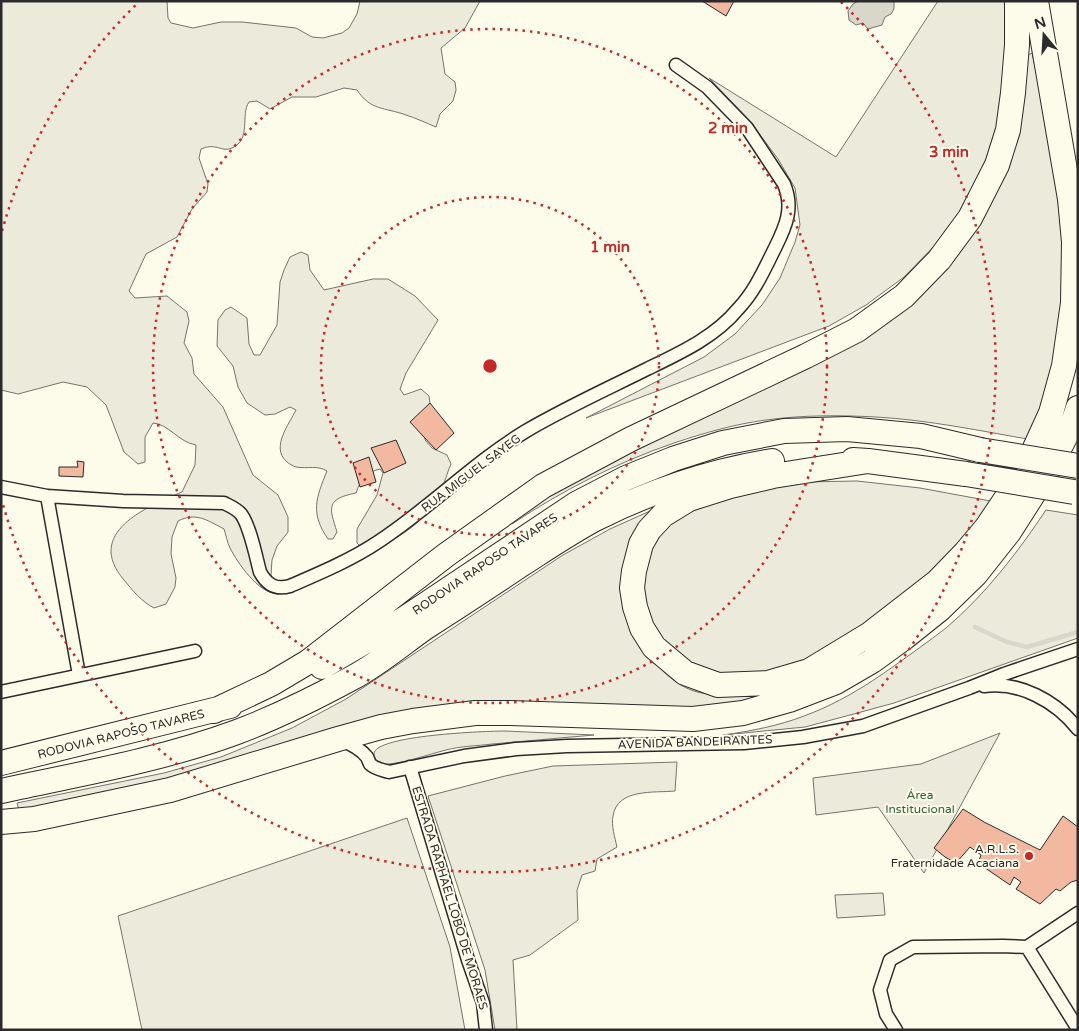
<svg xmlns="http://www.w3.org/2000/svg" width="1079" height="1031" viewBox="0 0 1079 1031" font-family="'Varela Round',sans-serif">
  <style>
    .green { fill: #ecebdb; stroke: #74746e }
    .water { fill: #d8d7c9; stroke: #74746e }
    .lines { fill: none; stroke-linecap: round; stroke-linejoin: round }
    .stream { stroke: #d8d7c9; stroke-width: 4.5 }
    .building { fill: #f2b8a0; stroke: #2b2b2b }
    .minor-casing { stroke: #2b2b2b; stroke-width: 15 }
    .motorway-casing { stroke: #2b2b2b; stroke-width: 26 }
    .minor { stroke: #fdfbea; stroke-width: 12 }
    .motorway { stroke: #fdfbea; stroke-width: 24 }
    .motorway-bridge-casing { stroke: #2b2b2b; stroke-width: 26; stroke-linecap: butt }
    .motorway-bridge { stroke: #fdfbea; stroke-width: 24 }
    .ring { fill: none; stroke: #c62828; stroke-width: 2.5; stroke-dasharray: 2.5 5 }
    .poi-dot { fill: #c62828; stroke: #fdfbea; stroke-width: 2 }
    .labels { text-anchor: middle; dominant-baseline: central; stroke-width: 4; stroke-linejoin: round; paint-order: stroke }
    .street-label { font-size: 12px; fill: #2b2b2b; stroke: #fdfbea }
    .park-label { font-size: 12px; fill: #34623c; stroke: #fdfbea }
    .poi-label { font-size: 12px; fill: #2b2b2b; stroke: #fdfbea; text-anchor: end }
    .centre { fill: #c62828; stroke: #fdfbea; stroke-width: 2.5 }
    .ring-label { font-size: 15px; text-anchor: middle; font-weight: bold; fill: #c62828; stroke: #fdfbea; stroke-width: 4; stroke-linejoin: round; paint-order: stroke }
  </style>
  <rect width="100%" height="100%" fill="#fdfbea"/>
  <path class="green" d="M1 1H167L168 18 171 23 193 28 221 22H242L296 28 312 37 323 38 342 33 349 28 357 14 360 1H480L465 28 441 48 445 74 455 82 456 90 453 101 440 114 436 127C426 123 416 118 406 115 384 107 371 111 357 90L344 88 316 97H292L270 109 257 101 249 102C240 115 252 139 232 148 222 153 216 142 201 149L199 158 208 184 207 192 192 209 177 237 146 254 129 291 135 298 167 296 187 312 189 321 184 343 192 358 194 374 223 407 253 475 278 495 288 517V532L277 546 272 560 271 575 276 593C259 594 237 562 230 548 227 542 226 535 224 529 207 520 196 512 178 521L172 537 171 554 176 578 175 587 166 604 154 608C141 601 133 591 124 580 84 533 146 507 182 492L195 465 196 445C178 442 169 424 153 423L145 437V462L138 464 124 452 106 405 87 387 63 382 18 394 1 390Z
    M938 1H1007L1008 59 1002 107 989 157 974 188 945 235 904 277 866 305 829 326 586 418 704 357 735 334 762 305 780 278 795 242 800 225 795 188 778 159 749 120 709 78 836 157Z
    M1032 53 1063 198V326L1033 440C981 431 929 420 876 417 840 415 802 415 766 420 735 424 704 433 674 443 616 463 563 490 512 524L510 520 540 498 643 441 946 265 1028 55Z
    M301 252 308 255 310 270 324 290 373 279H388L415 296 438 320 406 373 400 389 404 395 421 389 429 396 431 412 425 430V440L432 448 447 455 451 464C446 475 443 490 437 500 423 523 389 547 363 549L357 543V529L377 495 383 473 380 469C366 472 360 481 356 493 326 499 329 507 337 532L333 539H328C310 513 316 498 327 471 318 465 307 469 296 467 293 466 289 464 286 461 271 447 289 424 296 410L290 407 275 414 265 415 247 403 238 387 233 366 217 346 218 320 225 310 231 307 247 318 249 344 254 355H260L277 325 280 282 284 270 290 257Z
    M857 481 920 488 996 502 965 544 880 619 794 667 729 678 689 667 658 642 641 597 648 548 660 530 681 513 750 491 803 482Z
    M659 507 641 527 644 651C655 663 666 676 681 685 703 699 735 695 760 692L960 583 838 673 719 710 485 707 172 783 19 810 17 803 164 773 221 757 292 728 346 699 563 555 610 529Z
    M1046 510 1078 515V638L894 703 850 715 805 727 723 735C751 731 778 726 804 716 837 704 866 686 894 666 911 654 929 641 946 628 985 595 1018 552 1046 510Z
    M505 731 594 735C560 738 526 741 492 744 477 746 461 746 446 750 433 753 390 768 380 763 377 761 374 758 374 754 374 735 488 731 505 731Z
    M1000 733 924 873 878 807 816 815 813 778 921 764Z
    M677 762 675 791C655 793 617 788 613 816 611 825 615 838 617 847L597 859 595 871 582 875 577 890 578 920 530 955 513 960 517 1030H495L485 970 428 796 505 776 553 766Z
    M407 818 450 947 465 1030H142L118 916Z
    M883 893 885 915 837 918 835 895Z"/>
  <path class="water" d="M858 1H894V9L891 14 885 17 882 25 868 29 863 23 856 25 849 20 848 11 853 4Z"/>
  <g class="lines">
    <path class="stream" d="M975 627 1007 642 1027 647 1078 632"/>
  </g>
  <path class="building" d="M702 1H734L726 16Z
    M430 403 454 433 436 450 410 422Z
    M396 440 406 463 384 473 371 448Z
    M369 457 376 482 360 487 353 463Z
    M77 461 84 462 83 477 59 476V467H78Z
    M963 809 984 822 1040 850 1063 816 1078 827V880L1071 882 1060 891 1056 889 1040 904 1016 889 1021 882 1014 877 1010 885 978 863 981 855 970 847 956 863 945 857 934 848Z"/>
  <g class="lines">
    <g class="minor-casing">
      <path id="minor" d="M1 487 47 496 123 501 224 503C230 506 237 509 241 514 250 526 256 557 260 572 267 585 276 590 290 586 320 573 351 560 378 542 430 508 473 463 526 431 565 408 607 389 647 369 680 353 715 337 738 309 755 291 764 270 775 248 786 226 794 208 784 184L747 128 707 87 676 65
        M47 496 79 675
        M984 686C1019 681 1056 701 1078 729
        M1 692 195 651
        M339 739C349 743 360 748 367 757 368 759 369 762 370 764 375 769 383 770 389 772L464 756 516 749 567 746 744 743 803 737 863 726 969 688 1004 674 1078 649
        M410 767 468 960 483 1003 486 1030
        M1027 947 1078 1029
        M896 1030 886 1014 880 990 890 960 913 947 1003 946 1027 947 1078 913"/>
    </g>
    <g class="motorway-casing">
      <path id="motorway" d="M853 460 868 461 966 474
        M868 461 773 476 730 486 689 499 663 515 649 530 641 544 634 571 632 588 635 607 642 628 654 647 685 673 718 685 768 683 809 671 870 634 937 582 966 552 987 527 1024 472 1051 413 1064 366 1073 303 1074 242 1070 199 1036 1
        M322 667 407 617 576 504 626 478 673 459 723 443 784 431 847 429 921 436 980 450
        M214 711 271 684 308 662 446 555 543 486 631 439 806 356 857 330 904 296 939 260 970 218 997 165 1008 130 1013 93 1017 45V1
        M1 763 230 706
        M1 791C80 774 161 760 237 732 277 717 315 698 352 678 377 665 403 643 426 627 457 607 488 587 519 566 544 550 569 533 595 519 651 491 710 471 772 461
        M1 822 34 819 170 790 338 739 381 727 413 721 475 713H510L693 719 743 713 789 700 836 682 872 661 905 637 940 609 975 575 1009 532 1046 474 1074 420 1078 408"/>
    </g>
    <use href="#minor" class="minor"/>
    <use href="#motorway" class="motorway"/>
    <g class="motorway-bridge-casing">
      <path id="motorway-bridge" d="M980 450 1078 466
        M966 474 1074 492"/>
    </g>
    <use href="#motorway-bridge" class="motorway-bridge"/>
  </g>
  <g class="ring">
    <circle cx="490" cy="366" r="169"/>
    <circle cx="490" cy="366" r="337"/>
    <path d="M2 231A506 506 0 0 1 139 2M841 2A506 506 0 1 1 2 501"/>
  </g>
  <circle class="poi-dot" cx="1029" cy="856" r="5"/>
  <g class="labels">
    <g class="street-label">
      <text transform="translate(471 473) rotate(-37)">RUA MIGUEL SAYEG</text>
      <text transform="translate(485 564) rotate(-34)">RODOVIA RAPOSO TAVARES</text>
      <text transform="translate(121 734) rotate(-14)">RODOVIA RAPOSO TAVARES</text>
      <text transform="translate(695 742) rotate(-2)">AVENIDA BANDEIRANTES</text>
      <text transform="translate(450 898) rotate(73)">ESTRADA RAPHAEL LOBO DE MORAES</text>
    </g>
    <g class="park-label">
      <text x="920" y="795">Área<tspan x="920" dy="14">Institucional</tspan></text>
    </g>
    <g class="poi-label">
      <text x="1019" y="849">A.R.L.S.<tspan x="1019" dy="14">Fraternidade Acaciana</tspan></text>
    </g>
  </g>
  <circle cx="490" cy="366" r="8" class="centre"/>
  <g class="ring-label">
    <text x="728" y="133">2 min</text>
    <text x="949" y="157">3 min</text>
    <text x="610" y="252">1 min</text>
  </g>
  <rect width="1079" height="1031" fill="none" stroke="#2b2b2b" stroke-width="5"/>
  <g transform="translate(1044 35) rotate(342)" stroke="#fdfbea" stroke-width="4" paint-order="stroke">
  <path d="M0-4L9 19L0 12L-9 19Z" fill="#2b2b2b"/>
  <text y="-8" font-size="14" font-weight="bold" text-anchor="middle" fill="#2b2b2b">N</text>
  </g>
</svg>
